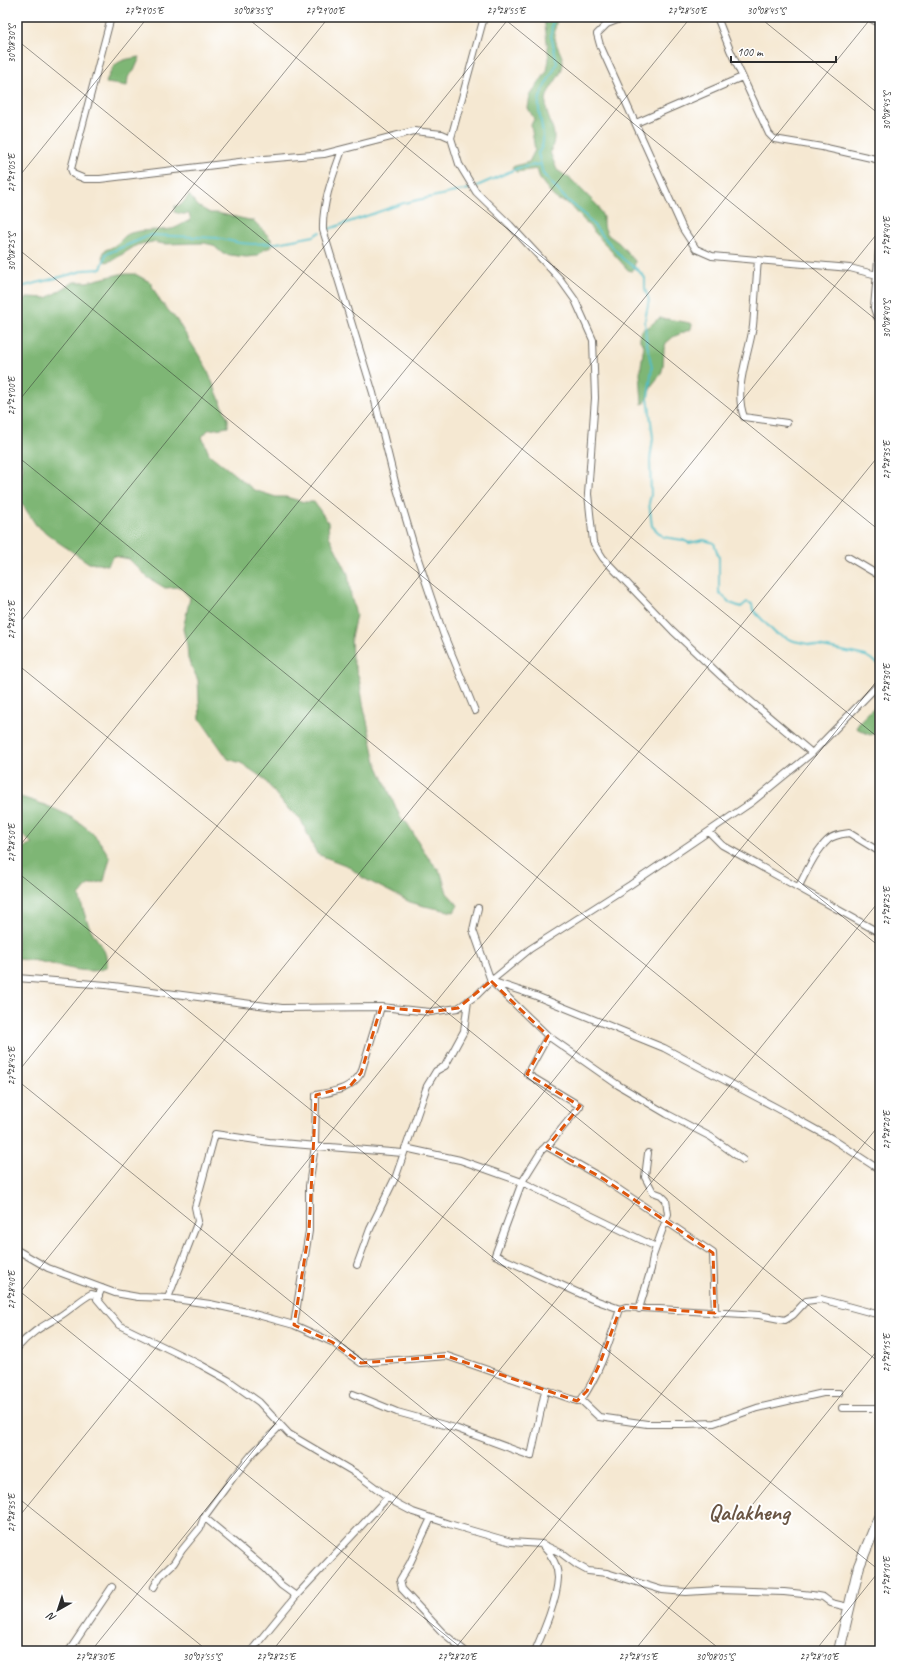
<svg xmlns="http://www.w3.org/2000/svg" width="897" height="1668" viewBox="0 0 897 1668" font-family="Caveat,sans-serif">
  <style>
    .forest { fill: #7eb674; stroke: #547050 }
    .lines { fill: none; stroke-linecap: round; stroke-linejoin: round }
    .stream { stroke: #4fbdc6; stroke-width: 2 }
    .street-casing { stroke: #726d65; stroke-width: 8 }
    .primary-casing { stroke: #726d65; stroke-width: 12 }
    .street { stroke: #fff; stroke-width: 6 }
    .primary { stroke: #fff; stroke-width: 10 }
    .marked { fill: none; stroke: #df570e; stroke-width: 3; stroke-dasharray: 8 5; stroke-linejoin: round }
    .ticks { fill: none; stroke: #2b2b2b; stroke-width: 1; stroke-opacity: 0.45 }
    .labels { text-anchor: middle; dominant-baseline: central; stroke-width: 4; stroke-linejoin: round; paint-order: stroke }
    .district-label { font-size: 23px; font-weight: bold; fill: #6a5645; stroke: #fff }
    .neatline { fill: none; stroke: #2b2b2b; stroke-width: 1.5 }
    .ticks-label { font-size: 10px; text-anchor: middle; fill: #2b2b2b }
  </style>
  <rect width="100%" height="100%" fill="#fff"/>
  <filter id="ink" filterUnits="userSpaceOnUse"><feTurbulence type="fractalNoise" baseFrequency=".025" numOctaves="2"/><feDisplacementMap in="SourceGraphic" scale="8" xChannelSelector="R" yChannelSelector="G"/><feConvolveMatrix kernelMatrix="1 2 1 2 8 2 1 2 1" color-interpolation-filters="sRGB"/></filter>
  <filter id="wash" filterUnits="userSpaceOnUse"><feTurbulence type="fractalNoise" baseFrequency=".012" numOctaves="4" result="noise"/><feDisplacementMap in="SourceGraphic" scale="16" xChannelSelector="R" yChannelSelector="G"/><feGaussianBlur stdDeviation="0.9" result="paint"/><feColorMatrix in="noise" values="0 0 0 0 0 0 0 0 0 0 0 0 0 0 0 0 0 1.4 0 .05"/><feComposite in="paint" operator="in"/></filter>
  <g filter="url(#wash)">
    <rect width="100%" height="100%" fill="#f5e8d2"/>
    <path class="forest" d="M544 17H557C556 25 553 34 556 42 557 48 563 56 563 62 563 78 546 87 546 102 546 124 561 129 550 152L557 170 572 180 598 206 603 217V225L608 235 619 243 635 261 634 269 632 271 628 270 574 209 566 202 558 200 553 196 540 179 537 169 516 172 512 167 529 162 535 150 531 125 534 119 528 108 530 96 547 71 549 59Z
      M140 57 134 71 128 77 127 86 106 83C113 62 118 60 140 57Z
      M189 195 198 206 210 213H217L254 221 271 239 272 247 265 249 257 256 246 257 223 254 213 245 204 243 164 244 152 242 137 245 113 260 106 262 102 257 105 250C120 246 121 236 131 233 144 229 158 231 171 229 178 228 184 222 191 220L189 214H182L174 212 175 206 181 205Z
      M120 274H135L150 282 160 301 176 319 205 365 228 419V427L208 430 202 437 209 454 254 490 276 497H286L304 502H314L328 522 329 536 348 574 351 596 356 615 351 638 352 658 359 678 363 703 376 762 401 819 407 823 427 856 441 873 447 893 458 905 454 912 424 906 410 902 363 878 348 866 317 854 300 818 286 807 263 778 241 763 228 759 200 719 198 680 188 659 187 645 183 629 190 598 180 587 165 588 147 577 129 559 114 556 107 565 89 563 58 542 36 525 17 496 23 467 17 460V303L29 297 47 298 74 282H87Z
      M660 318C666 319 689 322 692 324L691 329 673 337 666 343 664 349 663 367 661 374 652 385 645 403 642 404 640 373 644 345 640 341V334L643 329C650 328 654 321 660 318Z
      M880 701V720L875 733 870 735 856 728 859 722Z
      M17 796C45 804 76 815 96 837 101 843 106 851 110 858L104 881 88 885 79 896C83 908 86 922 93 933 101 947 107 949 107 967 92 977 59 965 42 962 34 960 25 960 17 959V850L33 844 17 831Z"/>
    <g class="lines">
      <path class="stream" d="M553 17 551 35 557 63C552 76 541 88 539 102 537 119 550 139 538 153L543 174 566 199 583 213 623 259 638 270 645 278V289L649 300 645 320 646 339 652 368 648 397 653 438 650 460 651 495 649 503 652 526 663 537 683 540 689 543 704 540 714 543 719 558V592L730 603 741 607 747 602 752 604 753 610 775 633 794 641 866 656 880 665
        M477 186 518 168 541 164
        M326 230 404 203 469 189
        M17 288 76 273 84 270 101 269 106 254 151 235 217 238 240 243 252 244 277 243 314 236 320 232"/>
    </g>
  </g>
  <g filter="url(#ink)">
    <g class="lines">
      <g class="street-casing">
        <path id="street" d="M111 17 71 169 73 174 85 179H100L264 159 324 154 414 131 442 134 451 138
          M484 17 451 138 459 164 476 192 510 225 560 279 575 300 593 340 595 398 588 494 593 542 603 558 673 631 722 677 812 753
          M625 17 607 24 597 34 600 45 683 229 696 249 712 256 850 268 877 275
          M717 17 730 50 769 134 774 139 822 147 880 160
          M871 17 873 20 880 23
          M636 123 742 77
          M342 150C333 175 322 203 323 230L373 393 395 482 416 553 443 633 475 711
          M880 237 874 308 877 317 880 319
          M758 260C756 282 755 304 753 326 749 355 733 388 744 417L787 423
          M848 557 880 576
          M709 832 722 845 880 933
          M799 886C807 871 815 852 828 840 833 835 842 834 849 833L880 852
          M478 908 473 930 491 981 548 1036 618 1085 667 1114 711 1137 743 1160
          M17 978 106 985 282 1008 381 1007 430 1012 458 1008 477 995 491 981 536 996 664 1048 777 1108 831 1138 880 1170
          M491 981 530 949 630 885 752 802 812 753 880 683
          M548 1036 527 1074 580 1106 551 1142 542 1150 522 1182 495 1255 592 1299 620 1309 626 1307 759 1315 785 1320 793 1315 806 1301 821 1299 880 1315
          M546 1146 602 1178 713 1253 715 1313
          M405 1148 460 1160 522 1182 656 1247
          M17 1250 48 1268 115 1293 138 1297 168 1298 210 1304 247 1312 294 1325 332 1342 361 1363 447 1356 577 1401 581 1400 599 1417 647 1424H687L714 1423 757 1408 823 1393H839
          M357 1265 370 1229 396 1176 427 1086 436 1071 445 1066 464 1031 468 1001
          M102 1288 97 1299 119 1325 201 1365 228 1380 259 1402 289 1434 357 1474 396 1503 413 1512 449 1524 511 1542 542 1544 561 1553 577 1565 588 1571 607 1573 662 1590 686 1592 718 1590 784 1592 812 1595 823 1597 831 1603 848 1607
          M168 1298 198 1221 195 1207 215 1134 269 1142 403 1153
          M639 1309 651 1269 653 1256 668 1214 666 1200 661 1195 653 1192 645 1177 648 1153
          M294 1325 309 1231V1186L315 1146 316 1095C335 1091 350 1090 361 1073L381 1007
          M17 1348C31 1332 43 1326 60 1316 71 1309 80 1300 91 1294L99 1296
          M353 1394 397 1412 455 1428 531 1456 545 1391
          M581 1400C600 1374 610 1339 620 1309
          M842 1408H880
          M204 1517 266 1569 281 1585 296 1596
          M431 1518 410 1563 400 1580 402 1589 442 1632 465 1651
          M154 1587 160 1576 174 1563 182 1550 200 1528 204 1517 235 1475 253 1453 280 1426
          M69 1651 112 1587
          M251 1651 296 1596 388 1497
          M535 1651C544 1630 557 1600 558 1578 558 1565 550 1553 542 1545"/>
      </g>
      <g class="primary-casing">
        <path id="primary" d="M839 1651 859 1566 880 1515"/>
      </g>
      <use href="#street" class="street"/>
      <use href="#primary" class="primary"/>
    </g>
  </g>
  <path class="marked" d="M491 981 548 1036 527 1074 580 1106 547 1147 602 1178 713 1253 715 1313 626 1307 620 1309 600 1363 587 1391 577 1401 447 1356 361 1363 332 1342 294 1325 309 1231 316 1095 350 1086 361 1073 381 1007 430 1012 458 1008Z"/>
  <path class="ticks" d="M246 17 880 531M502 17 880 323M759 17 880 115M17 40 880 739M17 179 148 17M17 248 880 947M17 403 329 17M17 456 880 1155M17 626 510 17M17 664 880 1363M17 849 691 17M17 872 880 1571M17 1073 872 17M17 1080 722 1651M17 1289 465 1651M17 1296 880 230M17 1497 208 1651M17 1519 880 454M91 1651 880 677M272 1651 880 900M453 1651 880 1124M634 1651 880 1347M815 1651 880 1570"/>
  <g class="labels">
    <g class="district-label">
      <text x="749" y="1512">Qalakheng</text>
    </g>
  </g>
  <rect width="897" height="1668" fill="none" stroke="#fff" stroke-width="44"/>
  <g transform="translate(58 1610) rotate(219)" stroke="#ffffff" stroke-width="3" paint-order="stroke">
  <path d="M0-3L7 15L0 10L-7 15Z" fill="#2b2b2b"/>
  <text y="-6" font-size="11" font-weight="bold" text-anchor="middle" fill="#2b2b2b">N</text>
  </g>
  <path d="M731 56v6h105v-6" fill="none" stroke="#2b2b2b" stroke-width="2"/>
  <text x="737" y="56" font-size="12" fill="#2b2b2b" stroke="#ffffff" stroke-width="3" paint-order="stroke">100 m</text>
  <rect x="22" y="22" width="853" height="1624" class="neatline"/>
  <g class="ticks-label">
    <text x="144" y="14">27°29'05"E</text>
    <text x="252" y="14">30°08'35"S</text>
    <text x="325" y="14">27°29'00"E</text>
    <text x="506" y="14">27°28'55"E</text>
    <text x="687" y="14">27°28'50"E</text>
    <text x="766" y="14">30°08'45"S</text>
    <text transform="translate(11 44) rotate(-90)" y="4">30°08'30"S</text>
    <text transform="translate(886 111) rotate(-90)" y="4">30°08'45"S</text>
    <text transform="translate(11 173) rotate(-90)" y="4">27°29'05"E</text>
    <text transform="translate(886 236) rotate(-90)" y="4">27°28'40"E</text>
    <text transform="translate(11 252) rotate(-90)" y="4">30°08'25"S</text>
    <text transform="translate(886 319) rotate(-90)" y="4">30°08'40"S</text>
    <text transform="translate(11 396) rotate(-90)" y="4">27°29'00"E</text>
    <text transform="translate(886 460) rotate(-90)" y="4">27°28'35"E</text>
    <text transform="translate(11 620) rotate(-90)" y="4">27°28'55"E</text>
    <text transform="translate(886 683) rotate(-90)" y="4">27°28'30"E</text>
    <text transform="translate(11 843) rotate(-90)" y="4">27°28'50"E</text>
    <text transform="translate(886 906) rotate(-90)" y="4">27°28'25"E</text>
    <text transform="translate(11 1066) rotate(-90)" y="4">27°28'45"E</text>
    <text transform="translate(886 1130) rotate(-90)" y="4">27°28'20"E</text>
    <text transform="translate(11 1290) rotate(-90)" y="4">27°28'40"E</text>
    <text transform="translate(886 1353) rotate(-90)" y="4">27°28'15"E</text>
    <text transform="translate(11 1513) rotate(-90)" y="4">27°28'35"E</text>
    <text transform="translate(886 1576) rotate(-90)" y="4">27°28'10"E</text>
    <text x="95" y="1660">27°28'30"E</text>
    <text x="202" y="1660">30°07'55"S</text>
    <text x="276" y="1660">27°28'25"E</text>
    <text x="457" y="1660">27°28'20"E</text>
    <text x="638" y="1660">27°28'15"E</text>
    <text x="715" y="1660">30°08'05"S</text>
    <text x="819" y="1660">27°28'10"E</text>
  </g>
</svg>
